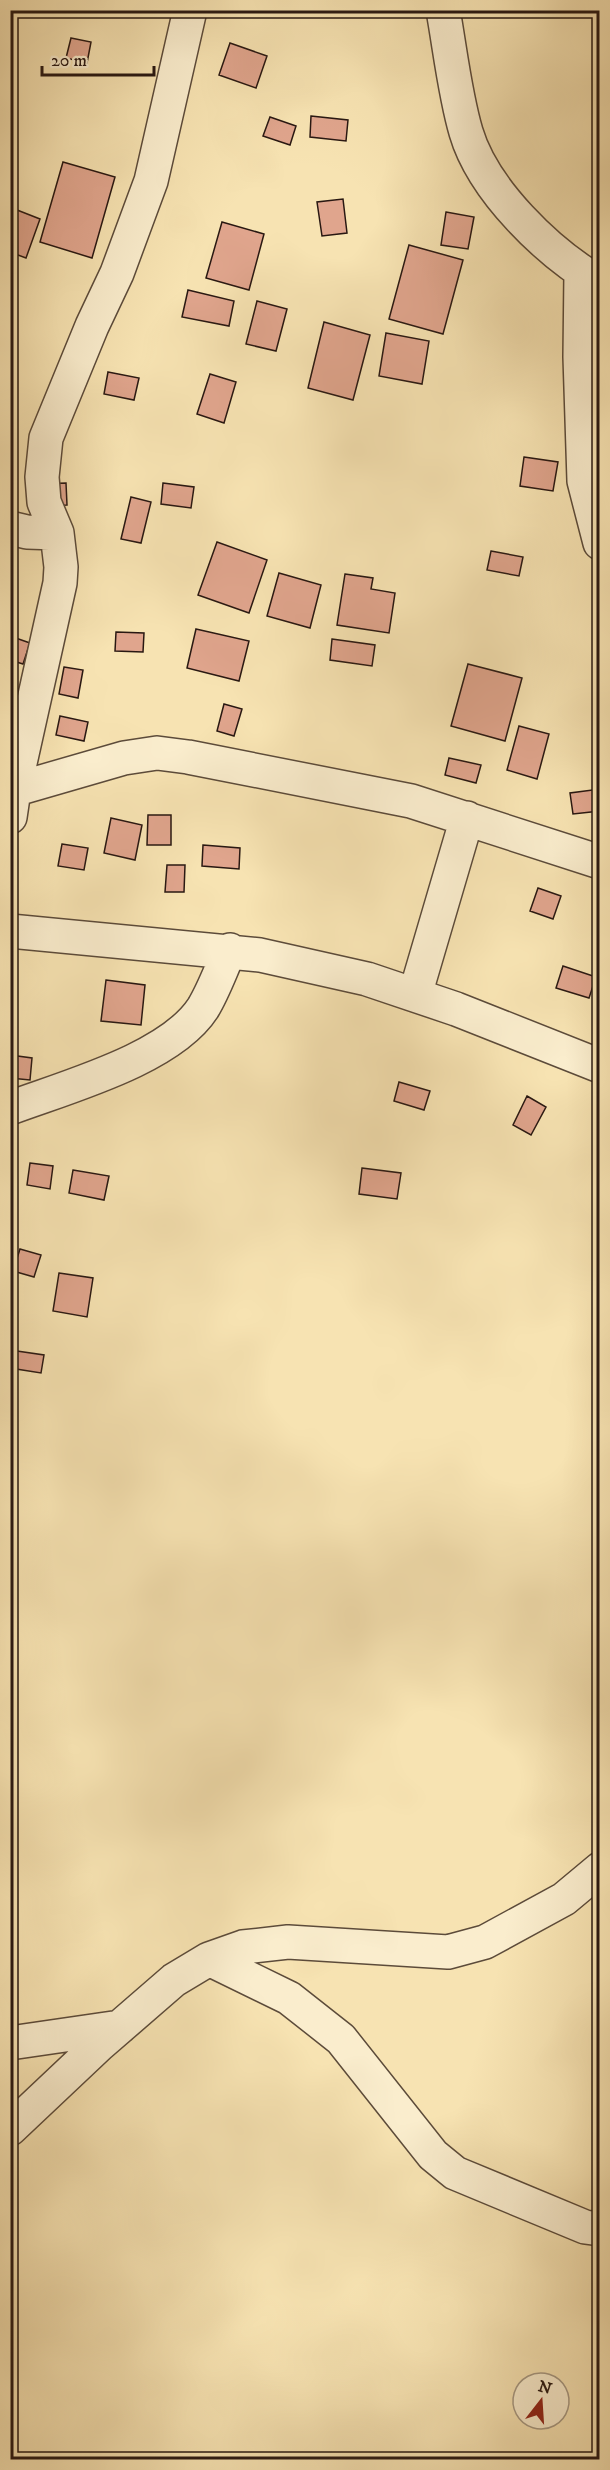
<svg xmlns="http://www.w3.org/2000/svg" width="610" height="2470" viewBox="0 0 610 2470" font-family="'IM FELL DW Pica',serif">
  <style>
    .building { fill: #e0a58d; stroke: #291812; stroke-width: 1.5 }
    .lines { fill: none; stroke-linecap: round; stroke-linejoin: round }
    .minor-casing { stroke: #5c4b3a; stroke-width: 36 }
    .minor { stroke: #faedcd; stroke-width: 33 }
  </style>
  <rect width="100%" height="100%" fill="#f7e3b2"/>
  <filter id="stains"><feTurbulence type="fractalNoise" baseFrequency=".00333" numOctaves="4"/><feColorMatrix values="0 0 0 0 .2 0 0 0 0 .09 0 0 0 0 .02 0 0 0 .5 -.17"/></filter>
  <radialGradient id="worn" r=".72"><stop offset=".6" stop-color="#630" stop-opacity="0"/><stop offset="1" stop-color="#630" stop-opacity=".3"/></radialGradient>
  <path class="building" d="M71 38 91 42 87 63 66 58Z
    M230 43 267 56 256 88 219 75Z
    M311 116 348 120 346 141 310 137Z
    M270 117 296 126 290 145 263 136Z
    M63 162 115 177 92 258 40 242Z
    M343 199 347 233 322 236 317 202Z
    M12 208 40 219 26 258 10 252Z
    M446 212 474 217 468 249 441 245Z
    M222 222 264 234 249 290 206 278Z
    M409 245 463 260 443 334 389 319Z
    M188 290 234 301 229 326 182 317Z
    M257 301 287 309 276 351 246 344Z
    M324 322 370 335 353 400 308 388Z
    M386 333 429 341 422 384 379 376Z
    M108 372 139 378 134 400 104 394Z
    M210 374 236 382 224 423 197 414Z
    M524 457 558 462 553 491 520 486Z
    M66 483 67 505 35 506 34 484Z
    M163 483 194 487 191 508 161 504Z
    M131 497 151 502 141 543 121 539Z
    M217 542 267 560 249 613 198 595Z
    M491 551 523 557 519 576 487 570Z
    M279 573 321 585 310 628 267 616Z
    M345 574 373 578 371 589 395 593 389 633 337 625Z
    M196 629 249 641 239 681 187 668Z
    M116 632 144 633 143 652 115 651Z
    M10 636 30 643 23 664 10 660Z
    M332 639 375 645 372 666 330 660Z
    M468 664 522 678 505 741 451 726Z
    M64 667 83 670 78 698 59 694Z
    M224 704 242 709 234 736 217 731Z
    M60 716 88 722 84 741 56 735Z
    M519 726 549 734 537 779 507 770Z
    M449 758 481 765 476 783 445 775Z
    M600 789V811L573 814 570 793Z
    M148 815H171V845H147Z
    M111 818 142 825 135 860 104 853Z
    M62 844 88 848 84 870 58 866Z
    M203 845 240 848 239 869 202 866Z
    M167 865H185L184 892H165Z
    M538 888 561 896 553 919 530 911Z
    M563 966 596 977 589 998 556 988Z
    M106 980 145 985 141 1025 101 1021Z
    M10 1055 32 1058 30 1080 10 1078Z
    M399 1082 430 1091 424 1110 394 1101Z
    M527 1096 546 1107 531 1135 513 1125Z
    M30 1163 53 1166 50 1189 27 1185Z
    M362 1168 401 1173 397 1199 359 1194Z
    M73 1170 109 1176 104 1200 69 1193Z
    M20 1249 41 1255 34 1277 13 1271Z
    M59 1273 93 1278 87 1317 53 1311Z
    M10 1350 44 1355 41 1373 10 1368Z"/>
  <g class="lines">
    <g class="minor-casing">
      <path id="minor" d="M443 10C450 49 455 95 466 132 483 190 548 253 600 283
        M581 272 580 357 584 481 600 543
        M10 528 27 532 57 533
        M10 791 124 758 157 753 188 757 411 801 600 862
        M10 817 14 790 60 583 61 567 57 533 44 502 42 477 46 438 92 326 117 273 151 181 190 10
        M10 931 260 955 367 979 456 1009 600 1066
        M415 995 467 818
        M10 1108C66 1087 170 1059 203 1008 214 990 221 969 230 950
        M209 1959 289 1998 341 2039 433 2155 455 2173 585 2227 600 2229
        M10 2043 120 2027
        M10 2129 99 2045 174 1980 209 1959 243 1947 288 1942 448 1952 485 1942 564 1899 600 1869"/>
    </g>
    <use href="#minor" class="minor"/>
  </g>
  <rect width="610" height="2470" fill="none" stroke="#f7e3b2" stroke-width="36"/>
  <rect x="12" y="12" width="586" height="2446" fill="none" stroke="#291812" stroke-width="3"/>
  <rect x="18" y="18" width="574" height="2434" fill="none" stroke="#291812" stroke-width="1.5"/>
  <g transform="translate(541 2401) rotate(17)"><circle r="28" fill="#faedcd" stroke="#a69882" stroke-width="1.5"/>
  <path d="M0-4.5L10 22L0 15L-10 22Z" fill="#8f2418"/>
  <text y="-9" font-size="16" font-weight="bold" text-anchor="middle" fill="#291812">N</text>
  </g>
  <path d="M42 66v9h112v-9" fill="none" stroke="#291812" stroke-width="3"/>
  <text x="51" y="66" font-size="18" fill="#291812" stroke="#faedcd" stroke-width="4.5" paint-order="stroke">20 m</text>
  <rect width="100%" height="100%" filter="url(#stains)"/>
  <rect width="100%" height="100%" fill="url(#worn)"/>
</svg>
